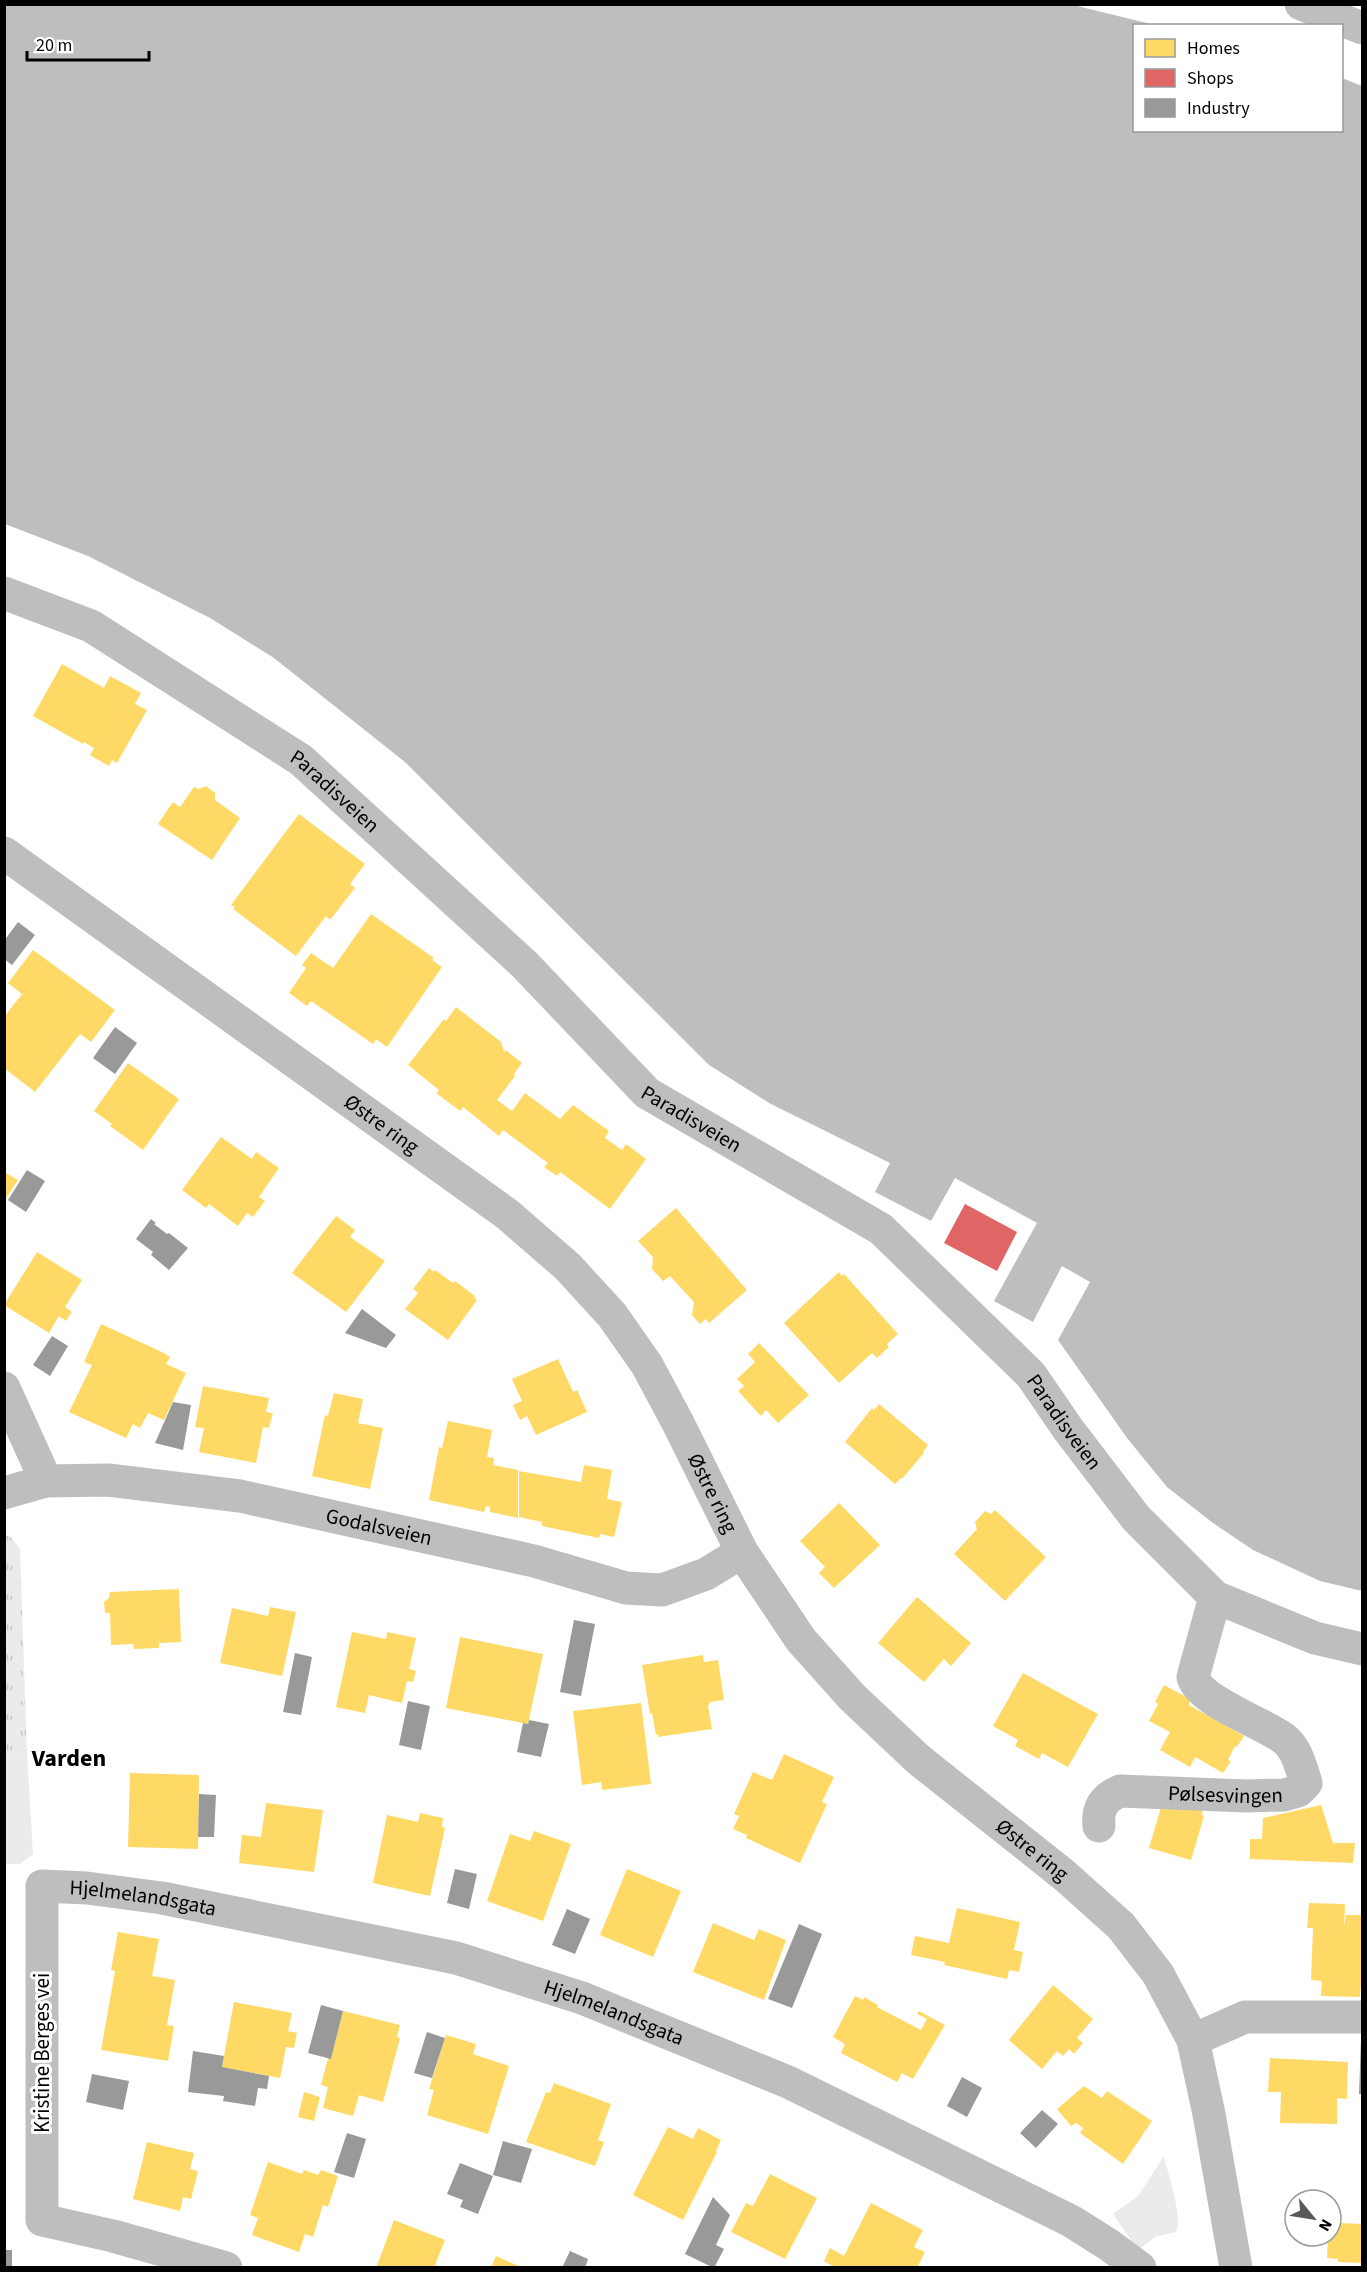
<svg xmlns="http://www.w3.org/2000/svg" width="1367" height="2272" viewBox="0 0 1367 2272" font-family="'Source Sans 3',sans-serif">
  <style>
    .grass { fill: #ebebeb }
    .park { fill: url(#park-tufts) }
    .water { fill: #bebebe }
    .homes { fill: #ffd966 }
    .shops { fill: #e06666 }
    .industry { fill: #999 }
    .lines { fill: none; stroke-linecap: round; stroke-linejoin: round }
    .minor { stroke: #bebebe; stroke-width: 33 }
    .tertiary { stroke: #bebebe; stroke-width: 33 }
    .labels { text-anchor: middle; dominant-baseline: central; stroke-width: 6; stroke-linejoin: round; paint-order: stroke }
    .street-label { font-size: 21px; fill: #000; stroke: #fff }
    .quarter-label { font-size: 24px; font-weight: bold; fill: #000; stroke: #fff }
  </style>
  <defs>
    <pattern id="park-tufts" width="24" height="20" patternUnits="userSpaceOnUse" patternTransform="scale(1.5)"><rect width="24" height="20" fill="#ebebeb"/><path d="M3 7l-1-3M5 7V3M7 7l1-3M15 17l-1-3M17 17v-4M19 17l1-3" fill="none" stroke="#c8c8c8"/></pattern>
  </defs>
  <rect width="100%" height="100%" fill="#fff"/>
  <path class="grass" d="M5 1752 27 1753 33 1854 20 1864H5Z
    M1164 2156C1168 2175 1183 2215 1176 2232L1155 2237 1138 2250 1113 2214 1138 2196Z"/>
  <path class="park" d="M4 1535 11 1537 20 1549 27 1753 5 1752Z"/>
  <path class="water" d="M4 5H1073L1155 25 1134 26V130H1342V78L1362 86V1591L1320 1581 1253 1550 1213 1523 1167 1487 1127 1438 1058 1340 1090 1282 1062 1266 1033 1322 994 1301 1037 1223 955 1178 931 1221 875 1192 890 1163 769 1103 709 1065 405 762 274 658 210 618 88 556 5 524Z"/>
  <path class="homes" d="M62 664 104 688 110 676 141 693 135 704 147 710 117 763 112 760 109 766 90 755 94 748 84 742 83 744 33 716Z
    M206 786 215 793V800L240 818 212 860 158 824 173 802 180 807 194 787 199 789Z
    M299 814 365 864 350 884 355 888 330 920 326 916 296 956 233 909 235 907 231 905Z
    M371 914 434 958 432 960 442 967 387 1047 376 1039 373 1044 311 1001 307 1006 289 993 306 968 302 965 311 953 333 968Z
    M33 950 115 1010 91 1042 80 1034 35 1092 4 1068V1017L22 994 8 983Z
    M456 1007 501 1042 504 1052 506 1050 522 1063 514 1074 515 1076 497 1100 512 1111 525 1093 560 1119 573 1105 609 1131 605 1138 622 1150 626 1144 646 1159 610 1209 560 1172 557 1176 544 1167 548 1163 503 1130 499 1136 463 1107 460 1111 436 1093 439 1090 408 1065 444 1019 446 1021Z
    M128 1063 179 1099 143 1150 110 1126 112 1124 94 1111Z
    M221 1137 252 1159 256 1152 279 1168 259 1197 265 1201 253 1217 247 1213 238 1226 209 1204 206 1208 182 1190Z
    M4 1172 18 1180 4 1201Z
    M676 1208 747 1290 709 1323 706 1319 700 1324 692 1315 694 1302 670 1276 663 1281 652 1269 653 1257 638 1241Z
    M336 1216 355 1230 350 1237 385 1261 346 1312 292 1273Z
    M37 1252 82 1280 65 1307 72 1312 66 1321 59 1316 49 1333 4 1305Z
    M429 1268 434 1272 435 1270 453 1283 455 1281 475 1296 474 1298 477 1300 448 1340 405 1309 418 1293 413 1289Z
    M839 1272 842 1276 844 1274 898 1334 887 1344 889 1347 877 1358 872 1353 839 1383 784 1323Z
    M101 1324 164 1353 170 1357 166 1364 186 1373 164 1420 148 1413 140 1428 133 1424 126 1438 69 1412 92 1365 84 1362Z
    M759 1343 809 1395 778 1423 766 1410 761 1416 738 1391 744 1386 737 1379 755 1362 748 1354Z
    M558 1359 573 1392 577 1390 587 1412 536 1435 527 1416 520 1420 513 1405 522 1401 512 1379Z
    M203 1386 269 1398 266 1412 273 1413 269 1428 263 1427 256 1463 199 1452 204 1428 195 1427Z
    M334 1393 363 1399 358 1423 383 1428 370 1489 312 1476 325 1415 328 1416Z
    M879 1404 928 1445 923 1452 924 1453 902 1479 901 1478 895 1484 845 1442 872 1408 874 1410Z
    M448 1421 492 1430 487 1457 494 1458 493 1465 518 1470V1518L490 1512V1507L486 1506 484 1512 429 1500 439 1447 442 1448Z
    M584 1465 612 1470 607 1499 622 1502 614 1537 600 1534 599 1538 542 1526V1522L519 1517V1471L581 1482Z
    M839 1503 880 1545 834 1588 819 1573 825 1567 800 1541Z
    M995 1510 1046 1557 1005 1601 954 1554 977 1529 975 1522 985 1511 991 1514Z
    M179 1589 181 1642 159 1643V1648L134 1649 133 1644 111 1645 110 1613H105L104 1602 109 1598 110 1592Z
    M917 1597 971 1643 951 1666 944 1659 924 1682 878 1643Z
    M270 1607 296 1612 282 1676 220 1663 232 1608 268 1616Z
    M352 1632 386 1639 387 1632 416 1638 409 1669 416 1671 413 1682 407 1681 402 1703 369 1695 365 1713 336 1707Z
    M460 1637 543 1654 528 1724 446 1708Z
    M703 1655 704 1662 718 1660 724 1700 710 1702 708 1706 712 1729 658 1737V1734L656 1735 652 1713 650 1714 642 1665Z
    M1023 1673 1098 1714 1068 1767 1042 1753 1039 1759 1015 1746 1018 1740 993 1726Z
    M1164 1685 1190 1699 1189 1705 1244 1736 1237 1747 1235 1746 1228 1760 1231 1761 1223 1773 1195 1757 1190 1767 1160 1750 1170 1732 1149 1721 1158 1704 1155 1702Z
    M641 1703 651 1784 602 1790 601 1782 582 1785 573 1711Z
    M784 1754 834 1777 822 1802 827 1804 800 1863 746 1838 747 1835 733 1829 739 1816 734 1814 753 1772 772 1780Z
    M130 1773 199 1775 198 1849 128 1847Z
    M266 1803 323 1810 314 1872 239 1863 242 1835 261 1837Z
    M1162 1804 1203 1808 1202 1815 1204 1816 1191 1860 1149 1848Z
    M1321 1805 1333 1843H1355L1353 1863 1250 1859V1839H1262L1263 1818Z
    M420 1813 443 1818 442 1827 445 1828 430 1896 373 1883 387 1815 418 1822Z
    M534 1831 571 1844 543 1921 487 1901 510 1834 530 1841Z
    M627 1869 681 1891 653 1957 600 1935Z
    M1309 1903 1345 1904 1344 1926 1346 1915H1362V1982H1361L1360 1997 1321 1996 1322 1981 1311 1980 1313 1928H1307Z
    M957 1908 1020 1922 1014 1950 1023 1952 1019 1972 1009 1970 1007 1979 944 1965 945 1962 911 1955 915 1936 949 1943Z
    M713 1923 754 1940 759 1929 786 1940 764 2000 693 1972Z
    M118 1932 159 1939 152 1976 175 1980 167 2025 174 2026 168 2061 101 2050 115 1971 111 1970Z
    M1053 1985 1093 2019 1077 2038 1083 2043 1074 2054 1069 2049 1063 2056 1057 2051 1042 2069 1009 2040Z
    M855 1996 863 2000 864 1997 878 2005 877 2007 921 2030 927 2019 917 2014 919 2011 945 2025 913 2079 902 2073 897 2082 841 2053 845 2044 833 2037Z
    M234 2002 292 2013 288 2031 297 2033 294 2048 286 2047 280 2078 222 2067Z
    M343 2011 400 2025 397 2037 400 2038 383 2102 359 2095 353 2116 323 2108 328 2087 321 2085 328 2058 331 2059Z
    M446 2035 476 2044 473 2054 509 2066 488 2134 427 2115 434 2090 429 2089Z
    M1270 2058 1348 2062 1347 2099 1337 2098V2124L1280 2123 1281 2092H1268Z
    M554 2083 611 2104 598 2140 604 2142 595 2166 526 2142 546 2092 550 2093Z
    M1084 2086 1102 2098 1107 2091 1152 2121 1123 2164 1080 2133 1083 2128 1076 2123 1071 2126 1057 2109Z
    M304 2092 320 2097 314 2121 298 2117Z
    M668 2127 693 2139 698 2128 721 2140 716 2151 717 2152 683 2220 633 2195Z
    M147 2142 194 2153 190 2169 198 2171 191 2199 183 2197 180 2211 133 2199Z
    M268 2162 302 2174 304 2170 318 2175 321 2170 338 2176 328 2207 323 2205 313 2237 305 2234 299 2252 252 2235 258 2218 250 2215Z
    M770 2174 817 2198 785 2259 731 2232 746 2203 753 2206Z
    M871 2203 923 2230 914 2247 925 2252 917 2268H836L824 2261 830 2248 844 2256Z
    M394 2220 445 2240 435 2265 440 2268H376Z
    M1340 2223 1362 2224V2263L1338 2262V2259L1327 2258 1328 2236H1331V2227H1340Z
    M496 2256 523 2268H491Z"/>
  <path class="shops" d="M965 1204 1017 1232 997 1271 944 1243Z"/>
  <path class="industry" d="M18 922 35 935 12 965 4 959V941Z
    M115 1027 137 1043 115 1074 93 1058Z
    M27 1170 45 1181 26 1212 8 1200Z
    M151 1219 156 1223 154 1224 167 1234 169 1233 188 1248 169 1270 151 1255 153 1252 136 1239Z
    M362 1309 396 1335 386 1348 345 1333Z
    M52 1336 68 1346 50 1376 33 1365Z
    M173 1402 191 1405 183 1450 155 1443Z
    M574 1620 595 1624 581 1696 560 1692Z
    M295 1653 312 1657 301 1715 283 1712Z
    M408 1701 430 1706 421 1750 399 1745Z
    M529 1720 549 1724 541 1757 517 1752 523 1723 528 1724Z
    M199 1794 216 1795 214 1837H198Z
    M455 1869 477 1874 469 1909 447 1903Z
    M567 1909 590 1919 575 1954 552 1945Z
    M799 1924 822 1934 792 2008 768 1999Z
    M321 2005 343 2011 331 2059 308 2053Z
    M427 2032 445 2038 432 2078 414 2073Z
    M1361 2039H1362V2094H1359Z
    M193 2051 224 2056 222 2067 269 2076 267 2089 258 2088 255 2106 223 2101 224 2096 188 2092Z
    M92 2074 129 2081 123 2110 86 2102Z
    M962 2077 982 2088 967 2117 947 2106Z
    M1042 2110 1058 2124 1036 2148 1020 2133Z
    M347 2133 366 2139 354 2178 334 2172Z
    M503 2141 532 2149 521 2183 493 2175Z
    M460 2163 493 2176 478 2214 460 2207 463 2200 447 2194Z
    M713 2197 730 2215 716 2245 724 2249 714 2268 685 2254Z
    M4 2250H12V2268H4Z
    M570 2251 588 2259 585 2268H562Z"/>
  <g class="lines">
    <g class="minor">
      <path id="s1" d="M4 593 91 626 301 760 524 964 647 1093 881 1229 1031 1375 1068 1429 1136 1518 1215 1597 1315 1638 1362 1649"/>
      <path d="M4 1388 46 1481"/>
      <path id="s2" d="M4 1493 46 1481 108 1480 240 1496 534 1561 626 1588 662 1590 706 1574 742 1552"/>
      <path id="s3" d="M1099 1826C1097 1808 1104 1798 1120 1791L1246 1796 1284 1795 1298 1791 1306 1783C1301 1768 1297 1748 1283 1738 1263 1723 1199 1701 1193 1677L1215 1597"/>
      <path d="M1193 2040 1245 2017H1362"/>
      <path id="s4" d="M226 2268 113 2236 42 2220V1886L87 1888 162 1898 456 1958 582 1998 788 2082 1071 2221 1109 2245 1140 2268"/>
    </g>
    <g class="tertiary">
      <path d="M1301 4 1362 28"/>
      <path id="s5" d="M4 853 507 1214 568 1267 612 1315 647 1365 678 1423 742 1552 801 1640 852 1697 919 1760 1064 1875 1121 1926 1158 1974 1193 2040 1209 2114 1236 2268"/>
    </g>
  </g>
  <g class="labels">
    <g class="street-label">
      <text stroke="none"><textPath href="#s1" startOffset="388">Paradisveien</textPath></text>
      <text stroke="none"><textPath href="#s1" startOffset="874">Paradisveien</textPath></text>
      <text stroke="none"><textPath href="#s5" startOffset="465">Østre ring</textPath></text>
      <text stroke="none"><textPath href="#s1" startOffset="1360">Paradisveien</textPath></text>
      <text stroke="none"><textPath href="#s5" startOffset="970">Østre ring</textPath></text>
      <text stroke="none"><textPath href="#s2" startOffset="381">Godalsveien</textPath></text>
      <text stroke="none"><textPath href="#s3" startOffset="150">Pølsesvingen</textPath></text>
      <text stroke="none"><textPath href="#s5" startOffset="1455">Østre ring</textPath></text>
      <text stroke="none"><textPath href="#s4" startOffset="626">Hjelmelandsgata</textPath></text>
      <text stroke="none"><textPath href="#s4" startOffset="1112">Hjelmelandsgata</textPath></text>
      <text transform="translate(42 2053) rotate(-90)">Kristine Berges vei</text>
    </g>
    <g class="quarter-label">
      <text x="69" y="1758">Varden</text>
    </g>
  </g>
  <rect width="1367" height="2272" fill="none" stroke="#000000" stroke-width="12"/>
  <rect x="1133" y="24" width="210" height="108" fill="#ffffff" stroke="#999999" stroke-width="1.5"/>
  <rect x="1145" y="39" width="30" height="18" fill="#ffd966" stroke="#999999" stroke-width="1.5"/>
  <text x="1187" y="54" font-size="18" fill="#000000">Homes</text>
  <rect x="1145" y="69" width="30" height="18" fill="#e06666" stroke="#999999" stroke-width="1.5"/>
  <text x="1187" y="84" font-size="18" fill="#000000">Shops</text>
  <rect x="1145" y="99" width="30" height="18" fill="#999999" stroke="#999999" stroke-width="1.5"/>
  <text x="1187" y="114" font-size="18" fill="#000000">Industry</text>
  <g transform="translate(1313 2218) rotate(120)"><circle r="28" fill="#ffffff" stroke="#999999" stroke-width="1.5"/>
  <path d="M0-4.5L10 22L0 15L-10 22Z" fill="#595959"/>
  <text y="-9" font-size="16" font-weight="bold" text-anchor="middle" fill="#000000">N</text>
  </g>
  <path d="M27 51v9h122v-9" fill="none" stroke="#000000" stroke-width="3"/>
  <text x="36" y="51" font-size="18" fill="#000000" stroke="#ffffff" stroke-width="4.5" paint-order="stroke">20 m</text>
</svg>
